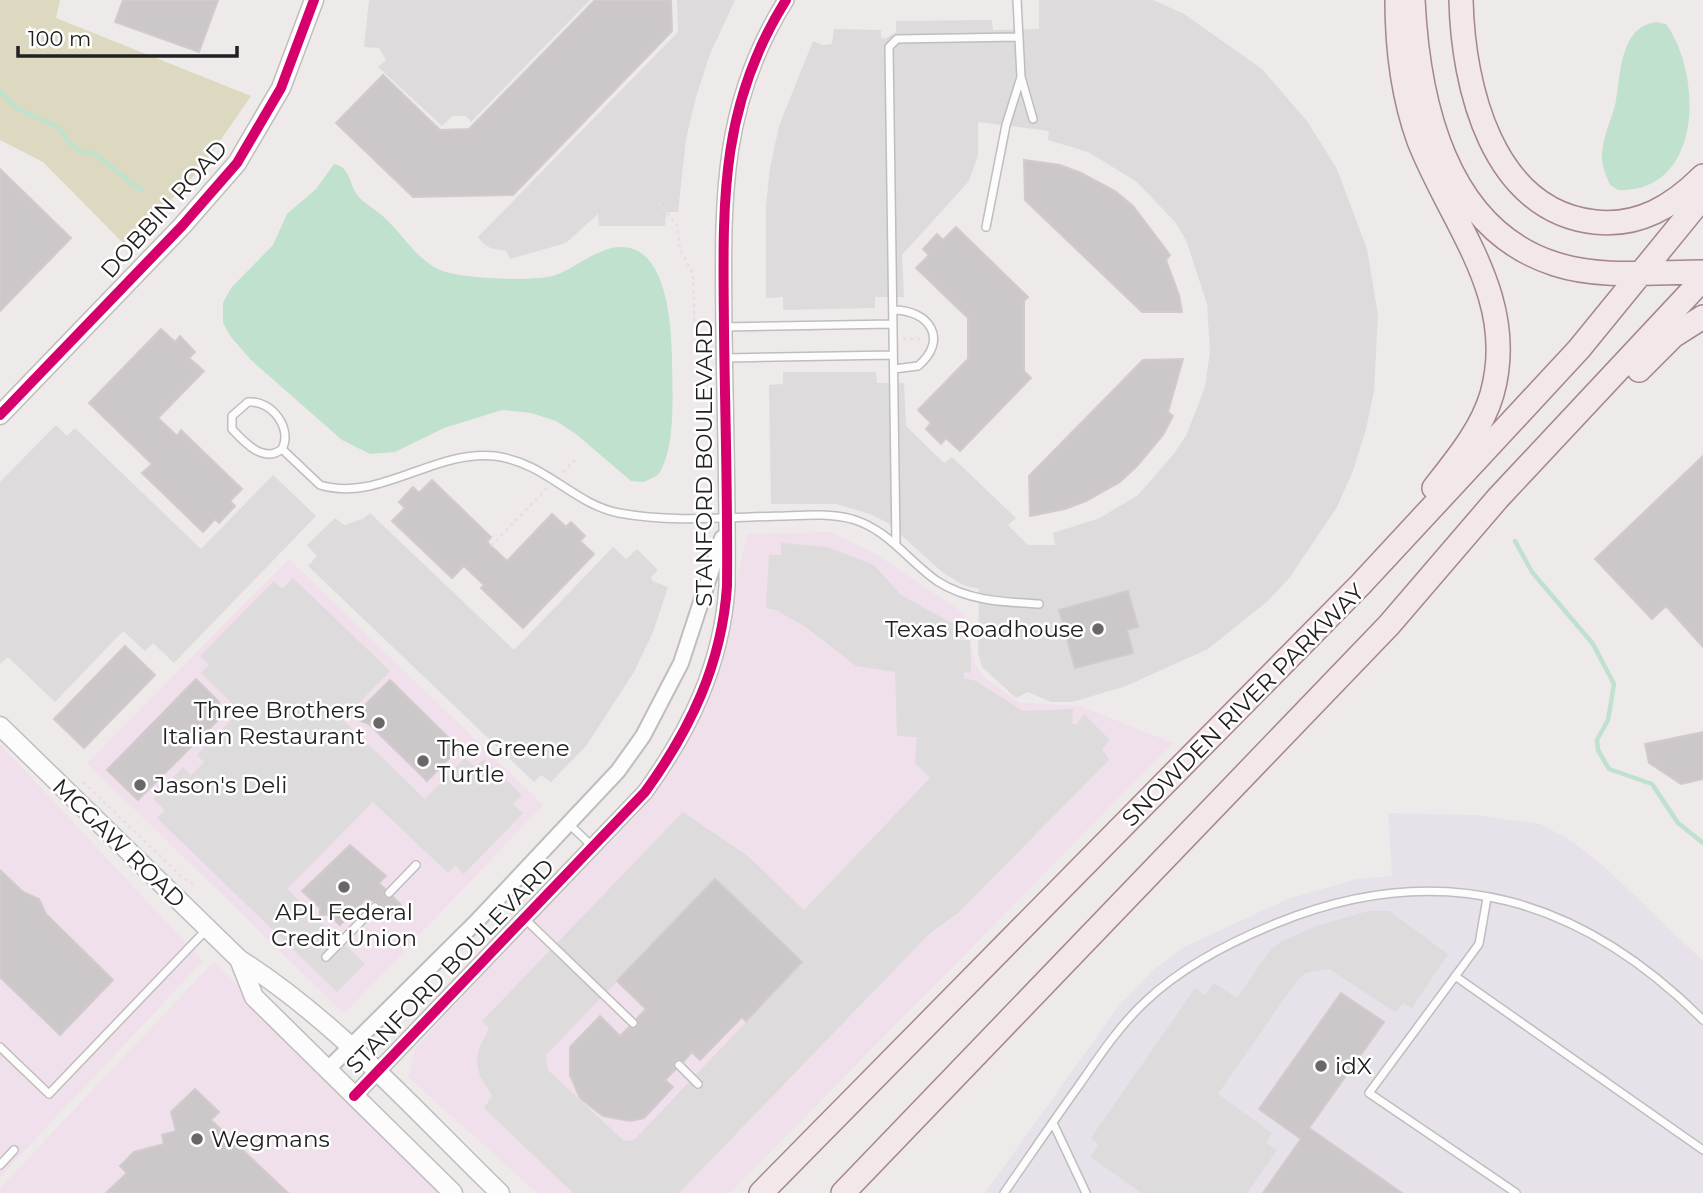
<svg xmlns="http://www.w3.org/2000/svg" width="1703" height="1193" viewBox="0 0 1703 1193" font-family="Montserrat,sans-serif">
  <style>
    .commercial { fill: #f0e0eb }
    .industrial { fill: #e7e1ea }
    .religious { fill: #dddbdb; fill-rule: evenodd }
    .forest { fill: #ddd9c0 }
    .water { fill: #bfe1cd }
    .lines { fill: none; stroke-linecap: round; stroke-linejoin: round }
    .stream { stroke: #bfe1cd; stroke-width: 4.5 }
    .building { fill: #ccc7c8; stroke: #d2cbcd; stroke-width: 2 }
    .service-casing { stroke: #bfbdbd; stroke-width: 10 }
    .minor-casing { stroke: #bfbdbd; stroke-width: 18 }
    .tertiary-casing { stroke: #bfbdbd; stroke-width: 21 }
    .primary-casing { stroke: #a5868a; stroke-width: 26 }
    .path { stroke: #ecdbe6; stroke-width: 2.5; stroke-dasharray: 3.5 3.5; stroke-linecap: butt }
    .service { stroke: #fdfcfc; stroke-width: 7 }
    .minor { stroke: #fdfcfc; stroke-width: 14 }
    .tertiary { stroke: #fdfcfc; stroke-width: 18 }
    .primary { stroke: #f2e7e9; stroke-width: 23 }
    .cycleway-casing { stroke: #fff; stroke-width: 15 }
    .cycleway { stroke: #d6006c; stroke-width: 10 }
    .poi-dot { fill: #696767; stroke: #fff; stroke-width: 2.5 }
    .labels { text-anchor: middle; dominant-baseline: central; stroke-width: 5; stroke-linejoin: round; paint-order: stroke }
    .street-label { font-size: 23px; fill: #212121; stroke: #fff }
    .poi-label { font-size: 23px; fill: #212121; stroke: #fff; text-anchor: start }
  </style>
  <rect width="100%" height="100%" fill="#efeaea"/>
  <path class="commercial" d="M830 532 876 554 965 614 975 663 984 677 1019 702 1081 706 1173 743 730 1193H537L408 1077 415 1049 497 958 637 815 711 694 747 534Z
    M289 559 543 805 344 1014 87 763Z
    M0 744 203 961 0 1177Z
    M214 961 446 1193H0V1188Z"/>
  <path class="industrial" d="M1388 813 1475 815 1540 824 1572 841 1608 870 1703 961V1193H985L1118 1007 1153 970 1186 946 1288 899 1356 879 1392 876Z"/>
  <path class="religious" d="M369 0H590L471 122 466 116H452L442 126 378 67 386 60 379 48 364 47Z
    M677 0H735L710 54 696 97 686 139 678 212H666L665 226H599L598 214 566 243 510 259 506 251 490 248 483 243 478 237 678 32Z
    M1039 0H1153L1184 14 1262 69 1307 121 1337 169 1367 249 1378 315 1374 391 1366 429 1353 471 1337 507 1290 577 1269 600 1208 649 1126 686 1072 702H1051L1028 692 1016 698 982 667 978 653 979 589 963 585 942 572 888 523 870 514 836 504H771L769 385 783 384V372H876L877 383H904L906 426 944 463 952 457 1016 518 1008 525 1028 545H1055L1053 533 1100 518 1138 495 1173 455 1186 436 1205 387 1210 351 1207 304 1186 240 1175 222 1137 182 1088 152 1048 140 1049 131 978 122V155L969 181 902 255 904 297H875V308L783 310V297L766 298V206L770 168 779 126 813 41 823 45 832 44 834 29 881 30V37L885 39 896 32V21L992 20 993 30 1039 29Z
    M56 425 67 436 75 428 201 549 273 475 316 516 174 663 153 643 145 651 123 631 55 702 8 657 0 664V482Z
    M370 513 514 650 613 547 626 559 637 549 658 570 651 577 652 581 668 587 653 632 634 672 586 746 551 782 541 775 534 782 308 566 317 556 307 545 335 518 344 525 363 519Z
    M781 543 827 547 874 565 901 595 959 627V640H970L971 672 964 673V678L976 681 1023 711 1073 709 1072 723 1076 725 1084 714 1110 740 1102 749 1109 760 958 913 930 933 679 1193H573L484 1108 492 1096 480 1076 477 1064 478 1051 489 1028 482 1021 683 812 749 857 804 910 930 778 915 763 917 737 897 736 895 672 856 666 807 628 776 610 766 608 769 555H781ZM715 880 802 963 634 1140 624 1141 548 1070 546 1055Z
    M293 578 390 671 343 720 425 799 465 758 475 767 484 759 522 795 513 804 523 813 464 874 455 865 448 873 373 802 287 889 365 964 337 992 157 818 165 810 153 799 183 767 191 775 204 762 197 755 240 711 201 673 209 665 200 656 274 581 282 589Z
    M1368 911H1389L1448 954 1412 1008 1403 1003 1395 1012 1329 969 1305 973 1295 983 1218 1094 1272 1133 1266 1143 1277 1150 1247 1193H1142L1090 1157 1099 1145 1091 1138 1195 988 1205 995 1214 983 1237 998 1271 949 1281 942 1316 926Z"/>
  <path class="forest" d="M0 0H60L56 18 251 96 202 167 127 247 43 162 0 140Z"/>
  <path class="water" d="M1657 22 1666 24C1703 75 1703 193 1618 190L1610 185C1606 175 1601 164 1602 154 1603 135 1612 119 1616 101 1621 73 1620 26 1657 22Z
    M334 164C351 167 349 185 358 196 366 205 377 210 386 219 404 236 416 259 440 270 461 279 534 282 556 275 574 268 589 255 608 249 665 233 671 318 672 355 672 388 677 448 658 475L644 482 631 481 576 434 556 421 531 413 502 410 444 428 395 452 370 454 342 440 251 360 231 337 223 323V303L231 288 273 245 287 214 316 189Z"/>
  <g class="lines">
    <path class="stream" d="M0 91 18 109 58 127 70 144 80 151 95 154 141 190
      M1515 541 1532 572 1593 644 1614 684 1608 720 1597 740 1598 750 1609 769 1652 784 1678 823 1703 843"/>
  </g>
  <path class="building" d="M123 0H218L199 52 115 22Z
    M595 0H671L672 31 513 195 413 197 336 123 383 75 440 130 469 129Z
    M1024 160 1060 165 1081 173 1115 191 1133 206 1170 255 1166 260 1179 295 1182 312H1142L1025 200Z
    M0 169 71 238 0 311Z
    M956 227 1028 297 1024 301V371L1031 378 960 451 946 438 941 444 926 429 931 423 918 410 968 359V318L916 268 929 255 923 249 937 234 943 240Z
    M161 329 175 342 180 336 195 352 189 358 204 371 158 418 177 436 181 430 242 489 230 501 235 506 219 523 215 519 203 532 142 473 152 464 89 403Z
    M1183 359 1168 412 1173 416 1163 435 1137 466 1120 482 1086 501 1065 509 1030 516 1029 476 1143 360Z
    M1703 456V647L1666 606 1652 619 1595 559Z
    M432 480 491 537 487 542 507 561 552 514 566 527 571 522 585 536 580 541 594 554 523 628 481 588 484 585 464 566 452 578 392 521 405 508 399 502 413 487 419 493Z
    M1128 591 1138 627 1127 630 1133 653 1075 668 1059 610Z
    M125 646 155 675 84 748 54 719Z
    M196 679 219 702 218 720 138 800 107 770Z
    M390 680 459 748 427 781 369 724 358 720V712Z
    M1703 732V779L1681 784 1649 763 1645 744Z
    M350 845 386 876 379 883 385 889 384 897H393L401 905 387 919 379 911 380 903 366 899 340 925 329 915H320V908L302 891Z
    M0 870 23 892 39 899 46 914 113 980 60 1035 0 977Z
    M715 879 802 962 746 1021 742 1017 700 1060 692 1052 684 1061 675 1060V1070L665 1080 673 1087 644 1118 630 1121 603 1116 580 1098 570 1075V1047L600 1016 620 1036 629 1027H638L637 1018 646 1009 617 981Z
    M1341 993 1384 1022 1309 1128 1402 1193H1263L1301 1139 1259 1109Z
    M195 1089 219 1112 211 1120 288 1193H106L127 1173 120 1166 134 1152 164 1144 162 1135 176 1131 171 1112Z"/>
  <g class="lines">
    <g class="service-casing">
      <path id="service" d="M1017 0 1021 77 1033 119
        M986 227 1006 125 1021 77
        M893 310C930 310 949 340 918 366L894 369
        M724 327 893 324
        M725 358 893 355
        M282 449C264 464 244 442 232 429V416L248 402C272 400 293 429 282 449L320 485C379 503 434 449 495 456 547 463 573 504 619 513 673 523 730 517 784 516 806 515 830 513 852 519 889 530 907 560 937 581 968 601 1003 602 1039 604
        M896 544 889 47 897 39 1019 37
        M569 824 594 848
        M389 893 416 865
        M1487 898 1479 944 1369 1093 1516 1193
        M525 919 633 1023
        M326 957 375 907
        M1455 976 1703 1150
        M0 1047 49 1094 207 929
        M679 1065 698 1084
        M1053 1123 1086 1193
        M0 1165 14 1150
        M1004 1193C1029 1157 1054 1120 1080 1084 1100 1055 1120 1025 1146 1001 1183 966 1230 942 1277 923 1442 856 1581 898 1703 1020"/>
    </g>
    <g class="minor-casing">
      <path id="minor" d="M328 1069 476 922 618 771 643 736 681 663 722 538
        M354 1096 645 792C690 730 722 664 727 586 728 501 725 415 724 330 723 207 718 108 786 0"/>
    </g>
    <g class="tertiary-casing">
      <path id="tertiary" d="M0 415 182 226 237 163 281 88 314 0
        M0 726 239 959C337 1021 417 1113 500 1193
        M239 959 254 997 453 1193"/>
    </g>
    <g class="primary-casing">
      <path id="primary" d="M1397 0C1397 47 1403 97 1419 141 1452 225 1519 298 1492 394 1482 429 1456 460 1434 488
        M1413 0C1418 101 1445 229 1555 264 1601 279 1655 272 1703 272
        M1461 0C1463 86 1492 211 1595 222 1639 227 1673 206 1703 176
        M1639 370 1673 336 1703 317
        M761 1193 1361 584 1579 349 1703 197
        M843 1193 1389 625 1498 498 1703 279"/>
    </g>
    <path class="path" d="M658 202 677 225 680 249 693 274 695 342
      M903 339H923
      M563 472 575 460
      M491 546 548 487
      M83 782 183 878 193 884"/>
    <use href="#service" class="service"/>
    <use href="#minor" class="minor"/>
    <use href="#tertiary" class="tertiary"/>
    <use href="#primary" class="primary"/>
    <g class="cycleway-casing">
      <path id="cycleway" d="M0 415 182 226 237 163 281 88 314 0
        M354 1096 645 792C690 730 722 664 727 586 728 501 725 415 724 330 723 207 718 108 786 0"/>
    </g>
    <use href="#cycleway" class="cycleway"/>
  </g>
  <g class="poi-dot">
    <circle cx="1098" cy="629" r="7"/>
    <circle cx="379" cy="723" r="7"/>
    <circle cx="423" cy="761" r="7"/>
    <circle cx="140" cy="785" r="7"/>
    <circle cx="344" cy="887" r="7"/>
    <circle cx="1321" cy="1066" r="7"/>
    <circle cx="197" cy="1139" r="7"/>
  </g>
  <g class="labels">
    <g class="street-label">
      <text transform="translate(164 209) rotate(-48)">DOBBIN ROAD</text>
      <text transform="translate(704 463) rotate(-90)">STANFORD BOULEVARD</text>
      <text transform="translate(1243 705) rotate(-45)">SNOWDEN RIVER PARKWAY</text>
      <text transform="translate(119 843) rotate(44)">MCGAW ROAD</text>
      <text transform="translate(450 966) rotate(-46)">STANFORD BOULEVARD</text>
    </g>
    <g class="poi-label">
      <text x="1084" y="629" text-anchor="end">Texas Roadhouse</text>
      <text x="365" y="710" text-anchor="end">Three Brothers<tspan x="365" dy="26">Italian Restaurant</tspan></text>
      <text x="437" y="748">The Greene<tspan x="437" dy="26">Turtle</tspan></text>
      <text x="154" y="785">Jason's Deli</text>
      <text x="344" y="912" text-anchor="middle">APL Federal<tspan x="344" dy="26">Credit Union</tspan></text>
      <text x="1335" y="1066">idX</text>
      <text x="211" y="1139">Wegmans</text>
    </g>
  </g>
  <path d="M18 46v10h219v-10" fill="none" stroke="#212121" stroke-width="3.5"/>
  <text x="28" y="46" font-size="21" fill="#212121" stroke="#ffffff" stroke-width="5" paint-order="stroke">100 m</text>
</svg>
